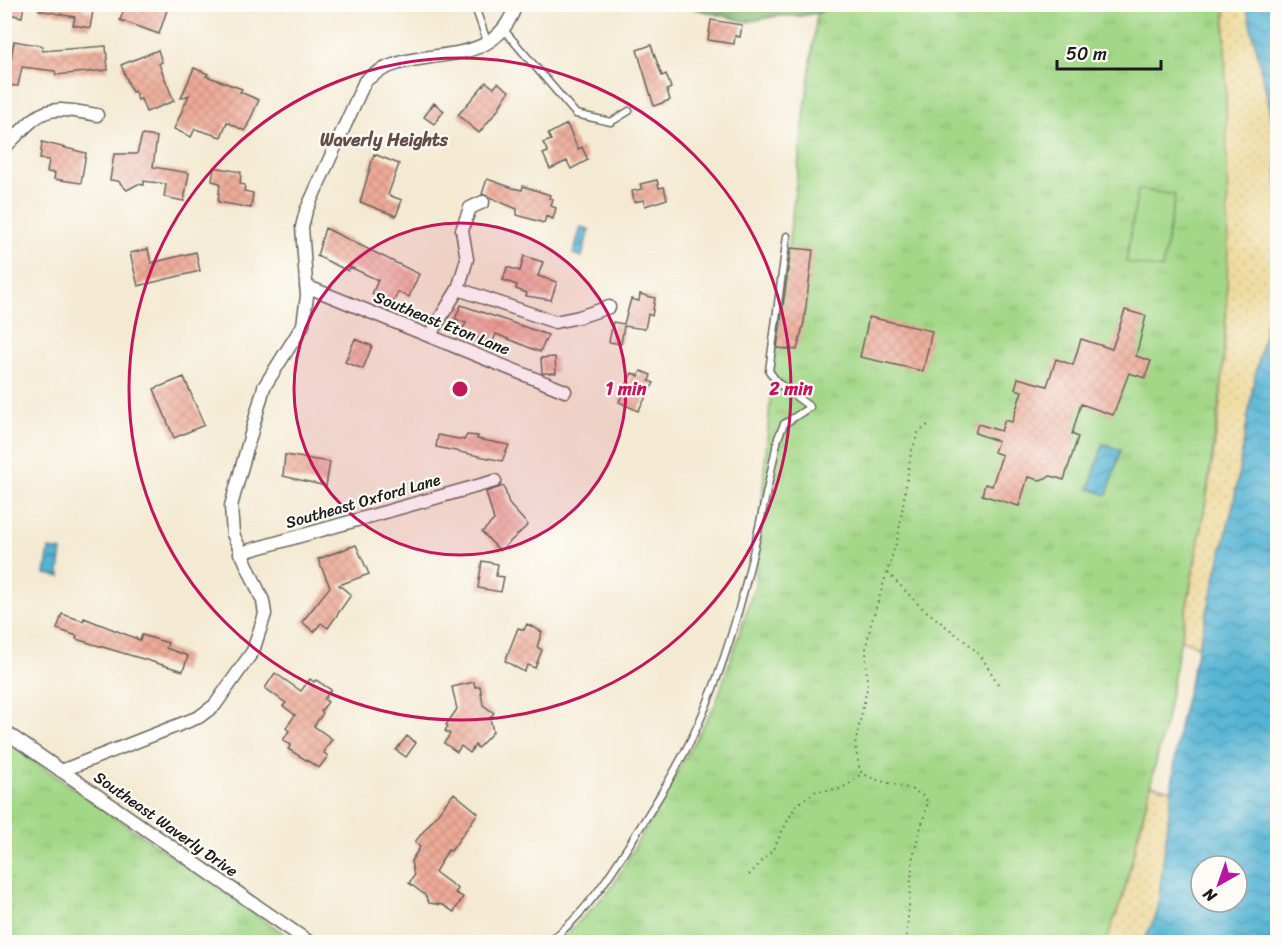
<svg xmlns="http://www.w3.org/2000/svg" width="1282" height="947" viewBox="0 0 1282 947" font-family="Sriracha,sans-serif">
  <style>
    .grass { fill: url(#grass-tufts); stroke: #607a52; stroke-width: 1.5 }
    .forest { fill: url(#forest-firs); stroke: #4f6a48; stroke-width: 1.5 }
    .sand { fill: url(#sand-dots); stroke: #857b5d; stroke-width: 1.5 }
    .garden { fill: #a3d787; stroke: #607a52; stroke-width: 1.5 }
    .water { fill: url(#water-waves); stroke: #386878; stroke-width: 1.5; fill-rule: evenodd }
    .building { fill: url(#building-cross-hatch) }
    .lines { fill: none; stroke-linecap: round; stroke-linejoin: round }
    .lane-casing { stroke: #68645c; stroke-width: 9 }
    .street-casing { stroke: #68645c; stroke-width: 15 }
    .path { stroke: #68645c; stroke-width: 2; stroke-dasharray: 1.5 4.5; stroke-linecap: butt }
    .lane { stroke: #fff; stroke-width: 6 }
    .street { stroke: #fff; stroke-width: 12 }
    .ring { fill: none; stroke: #c2185b; stroke-width: 3 }
    .labels { text-anchor: middle; dominant-baseline: central; stroke-width: 4.5; stroke-linejoin: round; paint-order: stroke }
    .street-label { font-size: 16px; fill: #1c1c1c; stroke: #fdfcf7 }
    .neighbourhood-label { font-size: 18px; font-weight: bold; fill: #654e47; stroke: #fdfcf7 }
    .centre { fill: #c2185b; stroke: #fdfcf7; stroke-width: 3 }
    .ring-label { font-size: 18px; text-anchor: middle; font-weight: bold; fill: #c2185b; stroke: #fdfcf7; stroke-width: 4.5; stroke-linejoin: round; paint-order: stroke }
  </style>
  <defs>
    <pattern id="grass-tufts" width="24" height="20" patternUnits="userSpaceOnUse" patternTransform="scale(1.5)"><rect width="24" height="20" fill="#a3d787"/><path d="M3 7l-1-3M5 7V3M7 7l1-3M15 17l-1-3M17 17v-4M19 17l1-3" fill="none" stroke="#8cb874"/></pattern>
    <pattern id="forest-firs" width="22" height="20" patternUnits="userSpaceOnUse" patternTransform="scale(1.5)"><rect width="22" height="20" fill="#82b874"/><path d="M5 1l3.5 6h-7zM16 11l3.5 6h-7z" fill="#6a955e"/></pattern>
    <pattern id="sand-dots" width="8" height="8" patternUnits="userSpaceOnUse" patternTransform="scale(1.5)"><rect width="8" height="8" fill="#eeda9e"/><path d="M2 2h.1M6 6h.1" fill="none" stroke="#ccba88" stroke-width="1.8" stroke-linecap="round"/></pattern>
    <pattern id="water-waves" width="16" height="10" patternUnits="userSpaceOnUse" patternTransform="scale(1.5)"><rect width="16" height="10" fill="#54b3d3"/><path d="M0 5q4-4 8 0t8 0" fill="none" stroke="#4591aa"/></pattern>
    <pattern id="building-cross-hatch" width="8" height="8" patternUnits="userSpaceOnUse" patternTransform="scale(1.5)"><rect width="8" height="8" fill="#edaa98"/><path d="M0 0l8 8M0 8l8-8" fill="none" stroke="#cb9282"/></pattern>
  </defs>
  <rect width="100%" height="100%" fill="#fdfcf7"/>
  <filter id="ink" filterUnits="userSpaceOnUse"><feTurbulence type="fractalNoise" baseFrequency=".0167" numOctaves="2"/><feDisplacementMap in="SourceGraphic" scale="12" xChannelSelector="R" yChannelSelector="G"/><feConvolveMatrix kernelMatrix="1 2 1 2 8 2 1 2 1" color-interpolation-filters="sRGB"/></filter>
  <filter id="wash" filterUnits="userSpaceOnUse"><feTurbulence type="fractalNoise" baseFrequency=".008" numOctaves="4" result="noise"/><feDisplacementMap in="SourceGraphic" scale="24" xChannelSelector="R" yChannelSelector="G"/><feGaussianBlur stdDeviation="1.35" result="paint"/><feColorMatrix in="noise" values="0 0 0 0 0 0 0 0 0 0 0 0 0 0 0 0 0 1.4 0 .05"/><feComposite in="paint" operator="in"/></filter>
  <g filter="url(#wash)">
    <rect width="100%" height="100%" fill="#f4ead3"/>
    <path class="grass" d="M818 5H1225L1229 261 1222 384 1205 506 1165 725 1123 897 1106 942H559L611 889 716 703 755 586 772 378Z
      M4 741H5L296 942H5Z"/>
    <path class="forest" d="M680 5H828L821 12 801 16H776L748 22Z"/>
    <path class="sand" d="M1225 5H1246L1277 138V275L1253 386 1234 501 1199 646 1181 640C1196 555 1214 469 1222 383 1233 257 1225 131 1225 5Z
      M1151 785 1172 790 1157 914 1143 942H1106L1123 897Z"/>
    <path class="garden" d="M1138 189 1175 195 1162 269 1126 262Z"/>
    <path class="water" d="M1246 5H1277V165V138Z
      M581 227 589 229 582 257 573 254Z
      M1277 275V942H1143L1157 914 1179 727 1234 501 1253 386ZM1201 866H1237V902H1201Z
      M1103 444 1121 450 1107 495 1089 489Z
      M49 549 62 551 59 572 61 577 45 574Z"/>
    <g id="blocks">
      <path class="building" d="M4 4H24L22 17 4 13Z
        M40 4H83V10L93 11 90 28 73 25 75 17 39 10Z
        M126 4H169L159 34 120 20Z
        M711 20 742 25 740 37 735 36 734 44 708 40Z
        M14 41 43 46 42 51 106 46 108 70 56 75 55 71 22 67 18 86 4 85 6 60H11Z
        M651 45 662 76 666 74 671 88 667 90 670 100 654 106 637 50Z
        M158 50 162 62 159 64 174 101 146 112 141 99 138 100 135 91 132 92 121 65Z
        M194 68 208 74 206 76 242 89 240 92 259 100 245 131 227 122 221 137 195 129 191 137 174 129 189 95 181 98Z
        M486 82 494 88 498 83 509 91 497 111 479 133 458 115Z
        M434 103 444 111 434 124 424 117Z
        M567 124 578 149 582 147 588 160 571 169 567 161 550 169 543 154 548 152 543 143 551 140 548 134Z
        M142 135 157 137 153 167 189 173 184 201 164 197 166 184 144 181V185L138 184 127 190 118 181 110 180 114 154H137Z
        M42 142 86 153 81 183 54 179 55 173 47 172 49 160 40 159Z
        M374 154 399 164 388 195 402 200 396 216 360 202Z
        M214 167 241 172 240 184 245 185 244 191 253 193 251 208 218 202 220 183 212 181Z
        M487 179 513 188 522 190 523 186 550 195 549 198 553 199 551 206 556 208 553 219 546 216 544 223 517 215V209L482 194Z
        M657 180 659 188 664 187 667 199 645 206 644 200 634 202 632 191 642 189 640 184Z
        M325 228 419 274 409 297 398 292 393 303 372 294 378 280 350 267 348 271 317 256Z
        M791 248 813 250 804 322 797 350 777 348Z
        M148 249 151 263 196 252 200 271 138 286 130 253Z
        M524 256 543 262 538 276 557 282 551 300 526 296 527 293 516 289 517 285 503 280 507 267 520 271Z
        M640 294 655 298 652 316 648 314 645 329 624 326 621 344 609 342 613 322 624 324 631 299 639 301Z
        M461 305 548 335 540 352 496 334 492 344 462 331 466 323 455 319Z
        M1125 310 1146 316 1136 356 1151 361 1145 378 1129 373 1113 415 1081 404 1072 434 1078 437 1064 480 1051 476 1040 480 1028 477 1019 506 982 495 985 484 992 486 1002 455 994 452 998 441 975 433 978 424 1001 431 1005 420 1012 422 1022 391 1015 389 1018 378 1047 386 1056 359 1073 365 1081 339 1112 349Z
        M869 317 932 331 923 371 860 357Z
        M355 339 372 346 363 369 345 362Z
        M555 357 556 373H542L541 358Z
        M641 371 651 375 649 381 654 383 638 411 619 402 632 373 639 376Z
        M184 377 204 425 174 438 154 389Z
        M438 435 464 440 467 435 478 436 477 439 509 445 502 461 436 447Z
        M285 455 330 462 326 486 283 476Z
        M504 486 509 504 528 525 500 551 482 532 494 520 486 492Z
        M356 545 369 574 339 585 351 595 328 628 321 623 314 632 302 622 330 587 318 559Z
        M482 561 498 564 496 576 504 577 501 592 478 588Z
        M62 614 83 621 84 618 140 640 142 635 168 643 166 648 188 656 183 671 76 639 77 636 57 629Z
        M527 624 542 632 537 647 542 650 535 668 528 665 524 672 505 661 518 628 524 630Z
        M275 673 301 691 310 679 314 682 316 680 331 690 324 699 328 702 321 711 323 713 314 726 332 739 326 748 324 753 328 756 319 768 288 749 291 745 283 740 289 731 286 728 295 715 283 706 286 703 265 688Z
        M474 682 475 687 480 686 483 705 494 713 490 718 493 732 478 748 475 745 470 753 461 746 457 752 444 743 450 734 445 731 448 726 446 725 457 709 452 687Z
        M407 736 416 743 406 757 396 750Z
        M454 793 478 813 451 851 448 850 435 872 458 889 455 893 463 897 454 912 443 905 429 903 425 895 409 883 414 876 411 861 420 847 415 842Z"/>
    </g>
  </g>
  <g filter="url(#ink)">
    <use href="#blocks" fill-opacity="0" stroke="#68645c" stroke-width="1.5"/>
    <g class="lines">
      <g class="lane-casing">
        <path id="lane" d="M474 4 488 44
          M504 30 576 114 611 122 629 111
          M548 942C585 916 610 875 634 837 658 799 683 760 701 718 740 628 758 533 778 438L784 424 810 407 778 383 769 371 787 236"/>
      </g>
      <g class="street-casing">
        <path id="street" d="M4 148C43 110 40 104 97 115
          M306 286 565 391
          M458 289 467 259 462 230 470 208 483 202
          M430 335 458 289 555 322 579 317 609 307
          M240 553 495 481
          M4 731 309 942
          M61 771 199 717 215 705 253 651 265 614 263 601 233 534 231 506 264 387 303 325 307 296 302 227 306 211 365 81C414 38 493 78 516 4"/>
      </g>
      <path class="path" d="M888 573 920 606 971 646 982 658 1000 687
        M749 875 772 851 796 805 816 791 839 789 848 785 862 773
        M906 942 913 856 928 802C913 781 879 787 860 771L855 745 867 688 866 646 871 624 898 537 911 453 918 433 930 423"/>
      <use href="#lane" class="lane"/>
      <use href="#street" class="street"/>
    </g>
  </g>
  <circle cx="460" cy="389" r="166" fill="#c2185b" fill-opacity=".12"/>
  <g class="ring">
    <circle cx="460" cy="389" r="166"/>
    <circle cx="460" cy="389" r="331"/>
  </g>
  <g class="labels">
    <g class="street-label">
      <text transform="translate(442 323) rotate(22)">Southeast Eton Lane</text>
      <text transform="translate(363 501) rotate(-16)">Southeast Oxford Lane</text>
      <text transform="translate(166 824) rotate(35)">Southeast Waverly Drive</text>
    </g>
    <g class="neighbourhood-label">
      <text x="384" y="140">Waverly Heights</text>
    </g>
  </g>
  <circle cx="460" cy="389" r="9" class="centre"/>
  <g class="ring-label">
    <text x="626" y="395">1 min</text>
    <text x="791" y="395">2 min</text>
  </g>
  <rect width="1282" height="947" fill="none" stroke="#fdfcf7" stroke-width="24"/>
  <g transform="translate(1219 884) rotate(220)"><circle r="28" fill="#fdfcf7" stroke="#a3a29f" stroke-width="1.5"/>
  <path d="M0-4.5L10 22L0 15L-10 22Z" fill="#b5179e"/>
  <text y="-9" font-size="16" font-weight="bold" text-anchor="middle" fill="#1c1c1c">N</text>
  </g>
  <path d="M1057 60v9h104v-9" fill="none" stroke="#1c1c1c" stroke-width="3"/>
  <text x="1066" y="60" font-size="18" fill="#1c1c1c" stroke="#fdfcf7" stroke-width="4.5" paint-order="stroke">50 m</text>
</svg>
